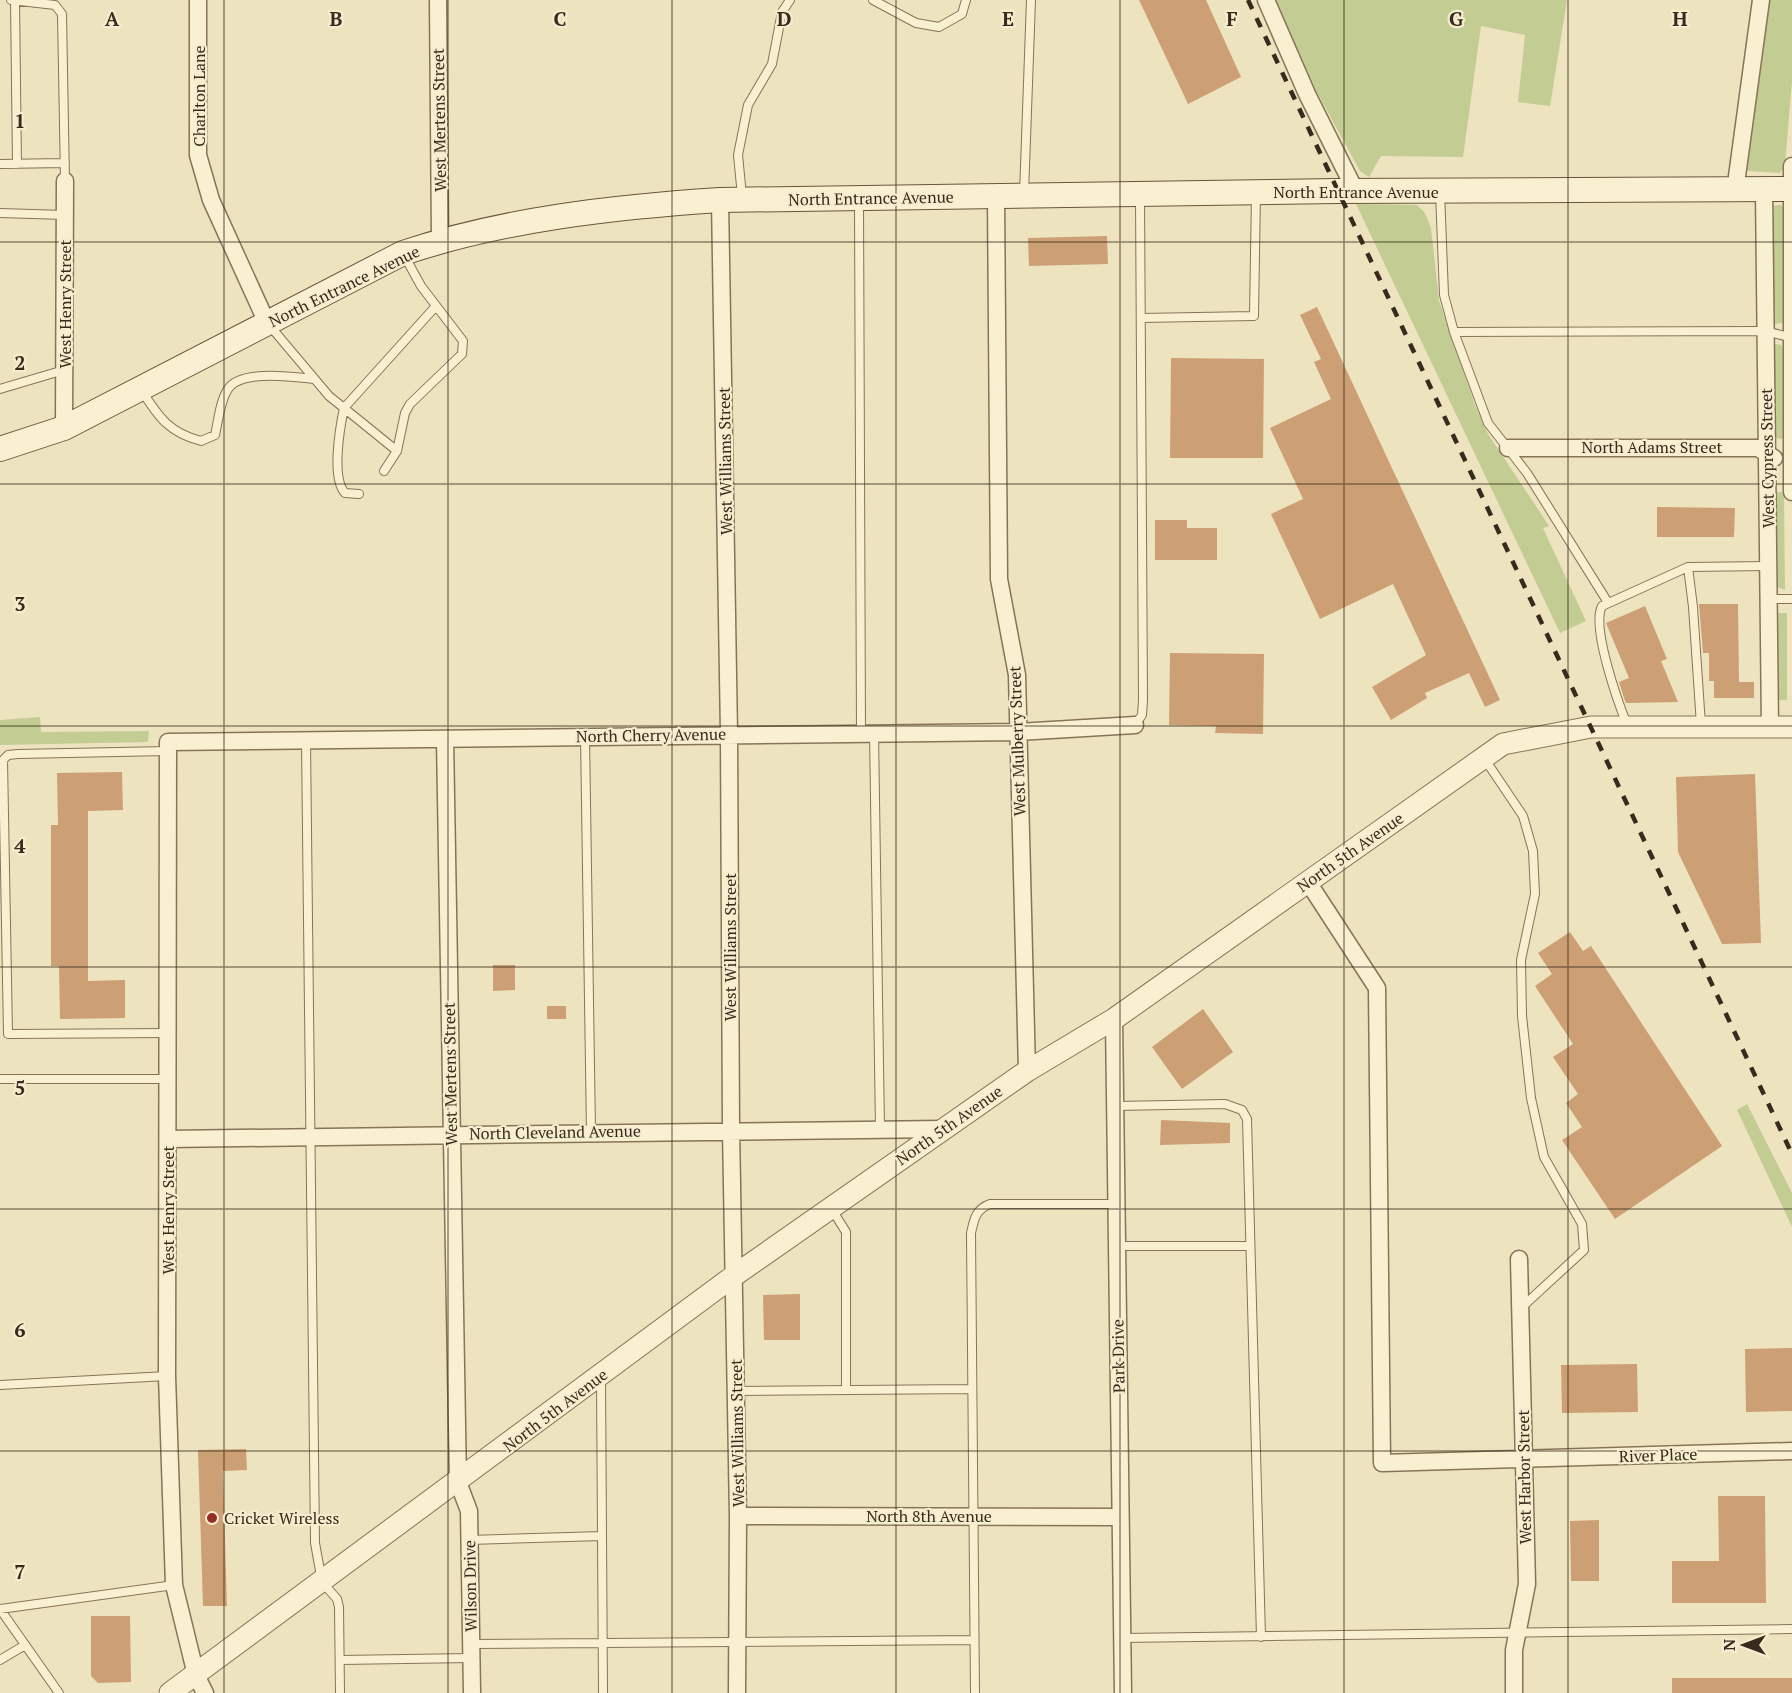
<svg xmlns="http://www.w3.org/2000/svg" width="1792" height="1693" viewBox="0 0 1792 1693" font-family="'PT Serif',serif">
  <style>
    .green { fill: #c2cc93 }
    .building { fill: #cd9f74 }
    .lines { fill: none; stroke-linecap: round; stroke-linejoin: round }
    .service-casing { stroke: #877457; stroke-width: 10 }
    .minor-casing { stroke: #877457; stroke-width: 19 }
    .tertiary-casing { stroke: #877457; stroke-width: 23 }
    .secondary-casing { stroke: #69553b; stroke-width: 26 }
    .service { stroke: #f9f0d2; stroke-width: 8 }
    .minor { stroke: #f9f0d2; stroke-width: 16 }
    .tertiary { stroke: #f9f0d2; stroke-width: 21 }
    .secondary { stroke: #f9f0d2; stroke-width: 24 }
    .rail { stroke: #362b1c; stroke-width: 4.5; stroke-dasharray: 10 10; stroke-linecap: butt }
    .grid { fill: none; stroke: #362b1c; stroke-width: 1.5; stroke-opacity: 0.55 }
    .poi-dot { fill: #972d27; stroke: #f6edcf; stroke-width: 2 }
    .labels { text-anchor: middle; dominant-baseline: central; stroke-width: 4.5; stroke-linejoin: round; paint-order: stroke }
    .street-label { font-size: 16px; fill: #362b1c; stroke: #f6edcf }
    .poi-label { font-size: 16px; fill: #362b1c; stroke: #f6edcf; text-anchor: start }
    .grid-label { font-size: 20px; text-anchor: middle; font-weight: bold; fill: #362b1c; stroke: #f6edcf; stroke-width: 4.5; stroke-linejoin: round; paint-order: stroke }
  </style>
  <rect width="100%" height="100%" fill="#eee3bf"/>
  <path class="green" d="M1272 0H1567L1550 106 1518 102 1525 35 1481 26 1463 157 1381 156 1369 177 1360 171 1301 63Z
    M1766 0H1792V81L1785 165 1780 173 1748 171 1744 161Z
    M1356 204 1417 205 1425 213 1431 228 1439 301 1475 405 1488 434 1549 526 1543 528 1586 621 1560 633Z
    M1781 205 1785 210V322L1771 325V206Z
    M1777 344 1781 345 1785 352 1784 439 1772 438 1774 345Z
    M1778 492H1782L1784 498 1785 590 1777 587 1776 583 1775 494Z
    M1776 613H1787V700H1776Z
    M40 717 41 732 149 731 148 742 0 745V720Z
    M1747 1104 1792 1193V1227L1737 1110Z"/>
  <path class="building" d="M1139 0H1206L1241 77 1188 104Z
    M1107 236 1108 264 1029 266 1028 238Z
    M1317 307 1500 700 1485 707 1469 673 1425 693 1427 698 1391 720 1372 687 1426 655 1393 584 1320 619 1271 514 1303 499 1270 428 1331 399 1314 362 1321 359 1300 315Z
    M1171 358 1264 359 1263 458H1170Z
    M1657 507 1735 508 1734 537H1657Z
    M1155 520H1187V528H1217V560H1155Z
    M1699 604H1738L1739 682H1754V698H1714V681H1709V653H1703Z
    M1645 606 1667 659 1661 661 1678 702 1626 703 1624 698 1619 682 1629 678 1606 623Z
    M1170 653 1264 654 1263 734 1215 733 1216 726 1169 725Z
    M122 772 123 810 88 811V981L125 980V1018L60 1019 59 966H51V825H58L57 773Z
    M1755 774 1761 943 1722 944 1678 852 1676 777Z
    M1570 932 1583 951 1591 946 1722 1146 1615 1219 1562 1140 1582 1127 1566 1103 1578 1094 1553 1057 1573 1044 1535 986 1552 974 1538 953Z
    M493 965H515V990L493 991Z
    M547 1006H566V1019H547Z
    M1203 1009 1233 1052 1182 1089 1152 1047Z
    M1161 1120 1230 1123V1143L1160 1145Z
    M800 1294V1340H764L763 1295Z
    M1792 1348V1411L1746 1412 1745 1349Z
    M1637 1364 1638 1412 1562 1413 1561 1365Z
    M246 1449 247 1470 223 1471 227 1606H203L198 1450Z
    M1718 1496H1765L1766 1603H1672V1561H1719Z
    M1599 1520V1581H1571L1570 1521Z
    M91 1616H130L131 1682 98 1683 91 1676Z
    M1672 1678H1792V1693H1672Z"/>
  <g class="lines">
    <g class="service-casing">
      <path id="service" d="M11 0 55 5 62 14 65 181
        M15 0 17 164
        M873 0 916 23 939 27 962 14 966 0
        M0 164 65 163
        M1440 192 1444 295 1454 332 1488 423 1527 473 1607 601
        M1024 194 1031 0
        M742 196 738 155 748 105 772 64 782 12 790 0
        M859 200 861 733
        M0 213 65 215
        M1141 318 1254 316 1256 193
        M270 326 329 396 344 408C340 427 331 478 345 493L359 494
        M1454 332 1766 331 1792 338
        M0 389 64 370
        M142 391C159 418 170 433 201 441L215 435C218 422 220 401 228 389 241 369 294 377 314 379
        M397 451 344 408 436 306
        M384 471 397 451 405 413 410 404 462 354 463 341 421 286 404 255
        M1688 567 1693 607 1701 725
        M1768 599H1792
        M1135 725 1142 715 1143 700 1140 197
        M1627 725C1618 702 1591 627 1602 606L1688 567 1768 566
        M874 733 880 1129
        M585 736 591 1132
        M306 741 315 1543 322 1582 337 1599 339 1607 340 1693
        M168 751 18 754 8 755 3 760 8 1034 168 1033
        M1484 758 1523 816 1533 851 1535 894 1521 960 1522 1016 1531 1098 1544 1157 1582 1224 1584 1250 1520 1309
        M0 1079H168
        M1115 1106 1225 1104 1242 1110 1247 1119 1261 1637
        M831 1208 846 1232V1390
        M1117 1246H1250
        M601 1378 603 1693
        M0 1385 167 1376
        M736 1391 972 1389
        M469 1540 602 1536
        M0 1609 174 1585
        M0 1609 59 1693
        M1122 1638 1792 1629
        M471 1644 974 1640
        M0 1660 25 1645
        M340 1660 471 1658
        M975 1693 971 1233C974 1219 976 1209 990 1204H1116"/>
    </g>
    <g class="minor-casing">
      <path id="minor" d="M198 0V155L211 200 267 323
        M438 0 440 241
        M1266 0 1307 94 1356 192
        M1792 166V492
        M1764 190 1770 727
        M1735 191 1761 0
        M996 197 999 579 1017 675 1027 1071
        M720 200 729 734 731 1130 738 1516 737 1693
        M64 428 65 181
        M1508 448H1758L1774 458
        M445 739 458 1482 469 1511 472 1693
        M1308 882 1377 988 1382 1463 1792 1451
        M1114 1019 1123 1693
        M168 1139 942 1129
        M738 1516 1119 1517
        M205 1693 196 1675 174 1585 167 1376 168 742 1018 732 1135 725
        M1514 1693V1650L1527 1584 1519 1259"/>
    </g>
    <g class="tertiary-casing">
      <path id="tertiary" d="M170 1693 735 1275 1027 1071 1114 1019 1503 744 1591 727H1792"/>
    </g>
    <g class="secondary-casing">
      <path id="secondary" d="M0 449 64 428 403 253C505 219 614 207 720 200L1337 191 1792 189"/>
    </g>
    <use href="#service" class="service"/>
    <use href="#minor" class="minor"/>
    <use href="#tertiary" class="tertiary"/>
    <use href="#secondary" class="secondary"/>
    <path class="rail" d="M1248 0 1792 1154"/>
  </g>
  <path class="grid" d="M224 0V1693M448 0V1693M672 0V1693M896 0V1693M1120 0V1693M1344 0V1693M1568 0V1693M0 242H1792M0 484H1792M0 726H1792M0 967H1792M0 1209H1792M0 1451H1792"/>
  <circle class="poi-dot" cx="212" cy="1518" r="6"/>
  <g class="labels">
    <g class="street-label">
      <text transform="translate(199 96) rotate(-90)">Charlton Lane</text>
      <text transform="translate(439 120) rotate(-91)">West Mertens Street</text>
      <text x="1356" y="192">North Entrance Avenue</text>
      <text transform="translate(871 198) rotate(-1)">North Entrance Avenue</text>
      <text transform="translate(344 286) rotate(-26)">North Entrance Avenue</text>
      <text transform="translate(65 304) rotate(-90)">West Henry Street</text>
      <text x="1652" y="447">North Adams Street</text>
      <text transform="translate(1767 458) rotate(-91)">West Cypress Street</text>
      <text transform="translate(725 461) rotate(-91)">West Williams Street</text>
      <text transform="translate(651 735) rotate(-1)">North Cherry Avenue</text>
      <text transform="translate(1017 741) rotate(-92)">West Mulberry Street</text>
      <text transform="translate(1350 852) rotate(-35)">North 5th Avenue</text>
      <text transform="translate(730 947) rotate(-90)">West Williams Street</text>
      <text transform="translate(450 1074) rotate(-91)">West Mertens Street</text>
      <text transform="translate(949 1125) rotate(-35)">North 5th Avenue</text>
      <text transform="translate(555 1132) rotate(-1)">North Cleveland Avenue</text>
      <text transform="translate(168 1210) rotate(-90)">West Henry Street</text>
      <text transform="translate(1118 1356) rotate(-91)">Park Drive</text>
      <text transform="translate(555 1410) rotate(-37)">North 5th Avenue</text>
      <text transform="translate(737 1433) rotate(-91)">West Williams Street</text>
      <text transform="translate(1658 1455) rotate(-2)">River Place</text>
      <text transform="translate(1524 1477) rotate(-91)">West Harbor Street</text>
      <text x="929" y="1516">North 8th Avenue</text>
      <text transform="translate(470 1586) rotate(-91)">Wilson Drive</text>
    </g>
    <g class="poi-label">
      <text x="224" y="1518">Cricket Wireless</text>
    </g>
  </g>
  <g class="grid-label">
    <text x="112" y="26">A</text>
    <text x="336" y="26">B</text>
    <text x="560" y="26">C</text>
    <text x="784" y="26">D</text>
    <text x="1008" y="26">E</text>
    <text x="1232" y="26">F</text>
    <text x="1456" y="26">G</text>
    <text x="1680" y="26">H</text>
    <text x="20" y="128">1</text>
    <text x="20" y="370">2</text>
    <text x="20" y="611">3</text>
    <text x="20" y="853">4</text>
    <text x="20" y="1095">5</text>
    <text x="20" y="1337">6</text>
    <text x="20" y="1579">7</text>
  </g>
  <g transform="translate(1744 1645) rotate(270)" stroke="#f6edcf" stroke-width="4.5" paint-order="stroke">
  <path d="M0-4.5L10 22L0 15L-10 22Z" fill="#362b1c"/>
  <text y="-9" font-size="16" font-weight="bold" text-anchor="middle" fill="#362b1c">N</text>
  </g>
</svg>
